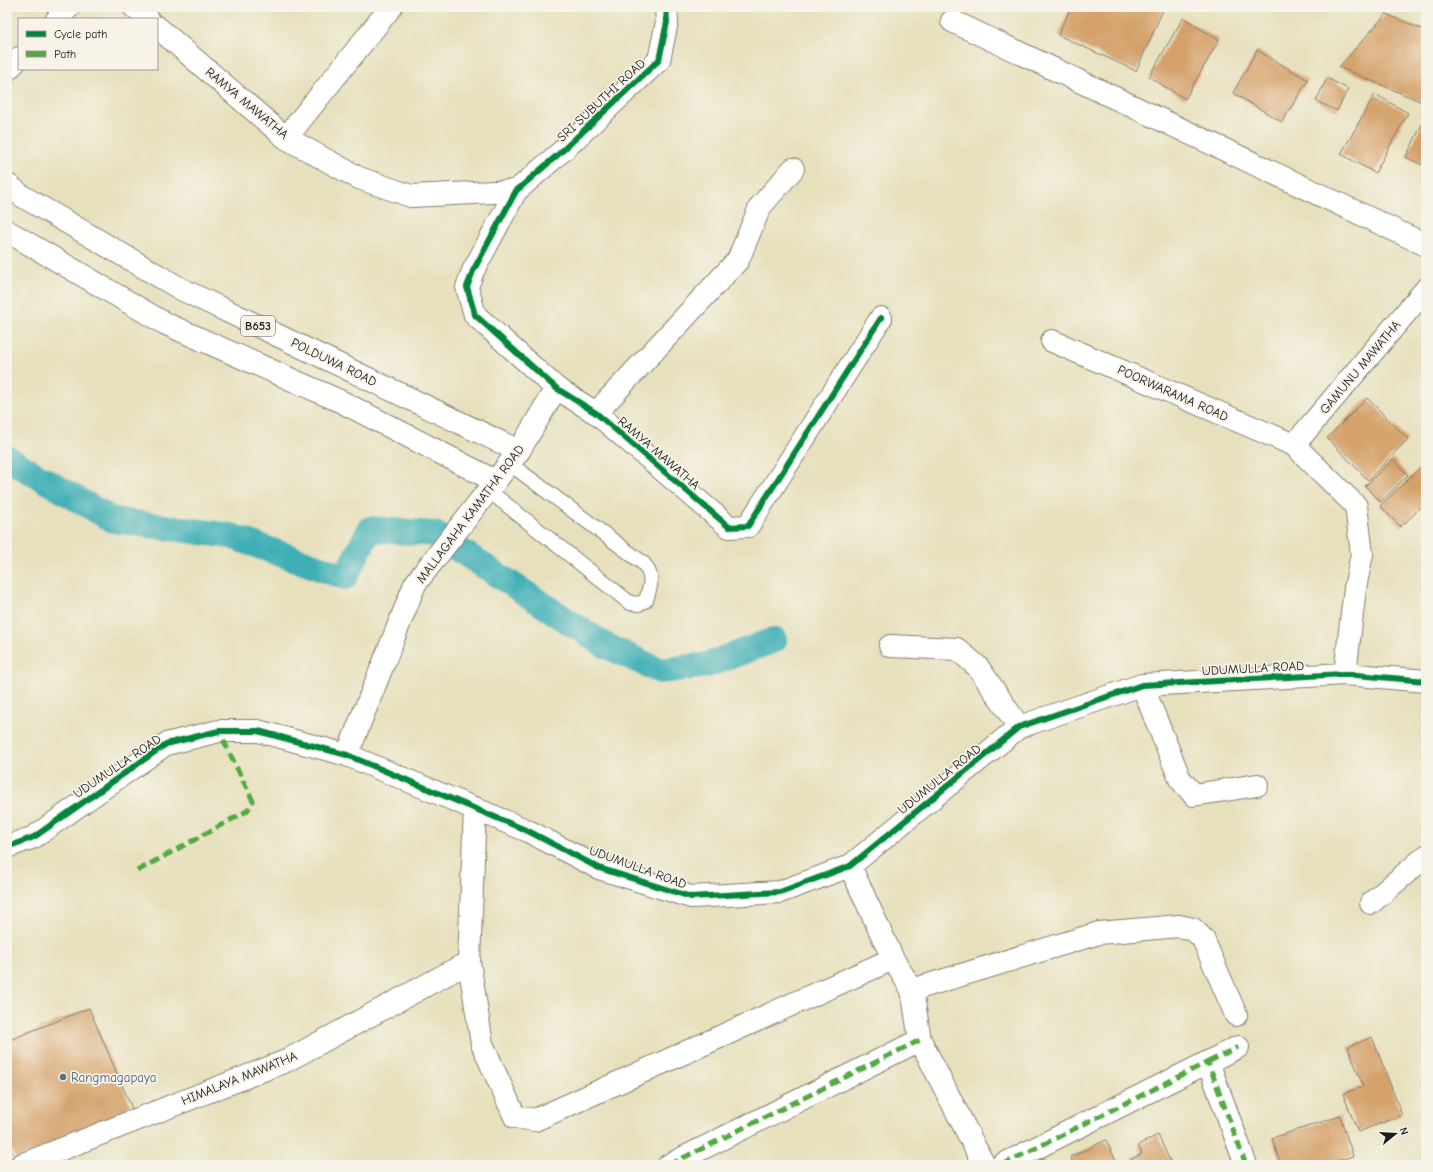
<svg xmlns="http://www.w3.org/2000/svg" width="1433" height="1172" viewBox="0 0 1433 1172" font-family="'Comic Neue',sans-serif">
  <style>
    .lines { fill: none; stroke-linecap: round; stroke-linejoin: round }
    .canal { stroke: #3eafb5; stroke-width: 26 }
    .building { fill: #d4a16b }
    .service-casing { stroke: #827e6c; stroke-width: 16 }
    .minor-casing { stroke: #827e6c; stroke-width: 24 }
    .primary-casing { stroke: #827e6c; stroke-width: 24 }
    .service { stroke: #fff; stroke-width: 14 }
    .minor { stroke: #fff; stroke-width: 22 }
    .primary { stroke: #fff; stroke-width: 22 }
    .quiet { stroke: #52a943; stroke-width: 5; stroke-dasharray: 10 5; stroke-linecap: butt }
    .cycleway-casing { stroke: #f7f3e8; stroke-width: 8 }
    .cycleway { stroke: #00873e; stroke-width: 6 }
    .service-dot { fill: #5c6f8a; stroke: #f7f3e8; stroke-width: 1.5 }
    .labels { text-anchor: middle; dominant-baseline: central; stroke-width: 3.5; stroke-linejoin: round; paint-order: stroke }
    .shield { fill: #f7f3e8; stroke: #5e5c59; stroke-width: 1 }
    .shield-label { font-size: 12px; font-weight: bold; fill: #1c1c1c }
    .street-label { font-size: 13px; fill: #1c1c1c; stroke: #f7f3e8 }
    .service-label { font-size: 13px; fill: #4e5e75; stroke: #f7f3e8; text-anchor: start }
  </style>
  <rect width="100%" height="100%" fill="#f7f3e8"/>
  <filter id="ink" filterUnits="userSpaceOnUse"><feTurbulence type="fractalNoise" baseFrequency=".025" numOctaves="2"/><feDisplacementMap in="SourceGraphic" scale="8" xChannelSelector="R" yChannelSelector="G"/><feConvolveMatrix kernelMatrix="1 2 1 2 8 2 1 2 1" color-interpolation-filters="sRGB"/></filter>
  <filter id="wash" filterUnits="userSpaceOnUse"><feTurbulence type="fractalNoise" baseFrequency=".012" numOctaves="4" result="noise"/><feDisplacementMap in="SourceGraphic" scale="16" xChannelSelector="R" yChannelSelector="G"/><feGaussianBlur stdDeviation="0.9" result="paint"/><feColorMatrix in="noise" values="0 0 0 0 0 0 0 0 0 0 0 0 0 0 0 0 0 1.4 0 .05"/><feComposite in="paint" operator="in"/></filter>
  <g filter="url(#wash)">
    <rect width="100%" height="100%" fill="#e7e0bd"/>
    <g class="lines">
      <path class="canal" d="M7 458 113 520 231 536 345 577 370 529 435 534 603 644 660 671 707 665 774 640"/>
    </g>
    <g id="blocks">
      <path class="building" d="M1071 7H1161L1164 8 1136 71 1058 35Z
        M1386 14 1426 31V92L1422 102 1339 67Z
        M1183 18 1219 40 1185 99 1149 77Z
        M1257 50 1308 80 1282 122 1233 93Z
        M1327 78 1348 89 1337 111 1316 101Z
        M1375 94 1408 113 1375 173 1341 154Z
        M1426 116V167L1406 157Z
        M1367 398 1408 439 1368 480 1327 438Z
        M1393 459 1408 475 1381 502 1365 486Z
        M1426 462V502L1401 527 1380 506Z
        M89 1008 134 1113 16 1159 7 1144V1041Z
        M1372 1037 1402 1115 1358 1132 1343 1094 1363 1086 1348 1047Z
        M1340 1116 1353 1156 1324 1165H1281L1272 1138Z
        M1158 1135 1172 1165H1133L1131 1159 1142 1154 1138 1145Z
        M1106 1140 1118 1165H1074L1070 1157Z
        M1039 1152 1045 1165H1015Z"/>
    </g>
  </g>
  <g filter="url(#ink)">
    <use href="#blocks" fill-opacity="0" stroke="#827e6c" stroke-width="1"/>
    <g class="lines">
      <g class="service-casing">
        <path id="service" d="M488 490 630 603 639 604 646 600C651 585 654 576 643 563L509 463"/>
      </g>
      <g class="minor-casing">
        <path id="minor" d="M134 7 148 19
          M666 7 667 22 659 60 561 152 516 191 473 271 467 287 475 315 556 388 596 413 729 527 748 526 881 318
          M57 19 69 7
          M952 21 1426 245
          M157 27 286 138 359 178 411 196 516 191
          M7 70 19 58
          M286 138 391 7
          M1052 341 1294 445 1356 506 1362 554 1355 588 1345 674
          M596 413 738 260 760 207 793 169
          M1294 445 1426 289
          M890 646 957 649 978 667 1019 727
          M1142 685 1180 779 1194 795 1257 785
          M347 755 415 584 519 451 556 388
          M475 808 469 962 482 1044 515 1117 535 1120 893 959
          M7 847 34 837 166 744 219 731H258L347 755 528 831 599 868 691 897 780 892 850 866 1019 727 1142 685 1345 674 1426 681
          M850 866 893 959 912 990 920 1040 984 1165
          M1371 903 1426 856
          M912 990 1099 933 1179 926 1193 929 1203 939 1236 1015
          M1208 1062 1238 1047
          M21 1165 286 1061 469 962
          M669 1165 920 1040
          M1002 1165 1208 1062 1246 1165"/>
      </g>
      <g class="primary-casing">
        <path id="primary" d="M7 184 22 196 181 289 519 451
          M7 231 164 323 342 402 495 481"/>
      </g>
      <use href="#service" class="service"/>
      <use href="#minor" class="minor"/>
      <use href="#primary" class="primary"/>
      <path class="quiet" d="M137 871 247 811 253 801 219 731
        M1208 1062 1238 1047
        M669 1165 920 1040
        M1002 1165 1208 1062 1246 1165"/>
      <g class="cycleway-casing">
        <path id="cycleway" d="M666 7 667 22 659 60 561 152 516 191 473 271 467 287 475 315 556 388 596 413 729 527 748 526 881 318
          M7 847 34 837 166 744 219 731H258L347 755 528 831 599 868 691 897 780 892 850 866 1019 727 1142 685 1345 674 1426 681"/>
      </g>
      <use href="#cycleway" class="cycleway"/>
    </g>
  </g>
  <circle class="service-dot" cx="63" cy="1077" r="4"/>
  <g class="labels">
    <rect class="shield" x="241" y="316" width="34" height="20" rx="3"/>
    <g class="shield-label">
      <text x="258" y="326">B653</text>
    </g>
    <g class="street-label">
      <text transform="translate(601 100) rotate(-43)">SRI SUBUTHI ROAD</text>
      <text transform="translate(247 103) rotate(40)">RAMYA MAWATHA</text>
      <text transform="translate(334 362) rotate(26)">POLDUWA ROAD</text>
      <text transform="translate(1360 367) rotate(-50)">GAMUNU MAWATHA</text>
      <text transform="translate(1173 393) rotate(24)">POORWARAMA ROAD</text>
      <text transform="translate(659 453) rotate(41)">RAMYA MAWATHA</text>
      <text transform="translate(470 514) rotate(-53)">MALLAGAHA KAMATHA ROAD</text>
      <text transform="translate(1253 668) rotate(-3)">UDUMULLA ROAD</text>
      <text transform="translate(117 766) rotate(-34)">UDUMULLA ROAD</text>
      <text transform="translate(939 779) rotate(-39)">UDUMULLA ROAD</text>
      <text transform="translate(638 867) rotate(20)">UDUMULLA ROAD</text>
      <text transform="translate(239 1078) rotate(-22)">HIMALAYA MAWATHA</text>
    </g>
    <g class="service-label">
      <text x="71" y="1077">Rangmagapaya</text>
    </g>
  </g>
  <rect width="1433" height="1172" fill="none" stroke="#f7f3e8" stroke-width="24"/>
  <rect x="18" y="18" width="140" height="52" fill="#f7f3e8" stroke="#9f9d96"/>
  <rect x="26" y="31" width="20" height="6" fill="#00873e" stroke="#9f9d96"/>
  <text x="54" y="38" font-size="12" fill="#1c1c1c">Cycle path</text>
  <rect x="26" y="51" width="20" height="6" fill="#52a943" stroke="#9f9d96"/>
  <text x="54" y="58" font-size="12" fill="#1c1c1c">Path</text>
  <g transform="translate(1395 1134) rotate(72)" stroke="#f7f3e8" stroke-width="3" paint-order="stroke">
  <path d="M0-3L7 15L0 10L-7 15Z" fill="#1c1c1c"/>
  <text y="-6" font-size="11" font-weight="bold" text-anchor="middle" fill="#1c1c1c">N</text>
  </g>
</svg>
